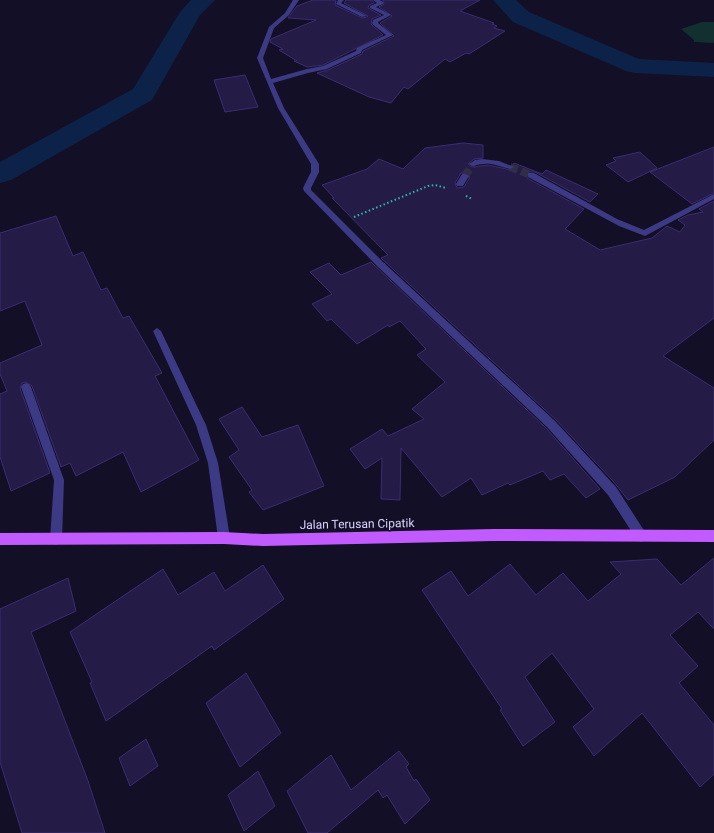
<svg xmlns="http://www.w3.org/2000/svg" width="714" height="833" viewBox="0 0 714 833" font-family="Roboto,sans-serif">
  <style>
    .green { fill: #12302f }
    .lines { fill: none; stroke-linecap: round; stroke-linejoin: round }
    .river { fill: #0c2248; fill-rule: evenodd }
    .building { fill: #241b47; stroke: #3b2d73; fill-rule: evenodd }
    .minor-tunnel { stroke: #312d47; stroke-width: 8; stroke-dasharray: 8 4; stroke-linecap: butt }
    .path { stroke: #2fb8b0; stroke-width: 2; stroke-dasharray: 1.5 2.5; stroke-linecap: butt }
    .minor { fill: #3d3a85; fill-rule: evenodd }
    .major { fill: #c25bff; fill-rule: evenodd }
    .labels { text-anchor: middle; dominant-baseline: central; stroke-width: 3; stroke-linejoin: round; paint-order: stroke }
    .street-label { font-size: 12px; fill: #d9d4ff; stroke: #130f26 }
  </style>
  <rect width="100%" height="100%" fill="#130f26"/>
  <path class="green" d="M702 22H714V43L694 42V40L681 29Z"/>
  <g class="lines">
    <path class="river" d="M191 0H215L200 15 152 100 11 180 0 183V162L133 89 180 12Z
      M493 0H516L529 12 639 59 714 63V77L635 73 626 71 513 22Z"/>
  </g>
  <path class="building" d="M313 0H336L335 5 362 18 367 17 368 16 344 3 346 0H372L374 3 369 5 368 8 381 15 372 19 371 24 383 35 323 65 307 67 294 61H297L279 50 283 49 270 42 271 39 316 20 288 18 297 6Z
    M383 0H480L460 11 494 23 492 24 497 26 494 28 505 31 469 54 466 53 450 62 445 59 408 89 404 87 391 103 369 97 317 73 328 70 362 54 363 51 394 36 380 23 392 16 379 7 384 4Z
    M245 75 258 107 225 112 214 80Z
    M463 143 483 145V158L474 159 468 164 472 167 488 165 511 170 515 168 512 165 514 163 542 174 546 170 598 194 590 202 535 172H528L526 173 527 178 584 209 565 229 600 250 652 238 667 226 680 232 685 225 678 220 688 215 703 212 699 209 714 201V318L663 356 714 388V440L675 477 628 500 613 481 556 420 381 258 388 255 332 198H334L322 185 367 169 379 159 403 169 425 148ZM461 173H466L470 177 464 187 457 188 455 183Z
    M714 147V193L692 204 650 172Z
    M640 152 657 168 628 182 606 165 616 161 613 158Z
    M56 216 73 256 83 252 101 290 107 288 123 318 129 316 162 373 155 376 199 460 141 492 123 452 76 476 70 463 61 467 32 386 26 382 22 383 20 388 50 473 11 491 0 457V394L7 391 0 374V363L42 345 25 301 0 311V233Z
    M371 262 546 428 600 489 586 498 564 474 550 480 543 471 510 485 508 483 482 495 471 478 442 497 401 448 400 500 381 499 382 458 365 469 350 449 382 429 388 436 424 419 412 409 445 382 417 355 426 349 400 321 389 327 388 325 357 344 331 319 327 321 312 304 332 294 310 272 329 263 341 275Z
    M242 407 262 437 298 425 324 486 263 510 249 492 252 490 229 457 239 450 219 419Z
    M714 558V629L698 612 670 635 698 666 679 683 714 725V774L700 787 642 713 594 756 573 727 594 709 552 653 525 677 555 722 523 746 500 710 502 709 422 590 451 571 468 596 510 564 536 595 563 573 588 601 621 574 610 562 657 559 681 585Z
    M263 565 284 599 214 650 212 646 106 721 90 683 92 682 70 632 163 569 178 595 214 572 225 591Z
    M68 578 76 611 31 632 88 781 105 833H22L0 762V609Z
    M246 673 281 733 240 767 206 703Z
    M146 739 158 766 130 786 119 758Z
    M399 751 409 764 406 767 414 781 416 779 430 800 405 824 387 795 383 798 378 790 327 833H308L287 791 331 755 351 790Z
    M258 771 275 806 244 831 228 795Z"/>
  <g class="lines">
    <path class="minor-tunnel" d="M510 167 531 175
      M465 176 473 164"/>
    <path class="path" d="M466 196 472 199
      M354 217 428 186 435 185 446 188"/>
    <path class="minor" d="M293 0H299L289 15 274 28 263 58 271 79 307 69 323 66 356 51 357 48 386 35 372 24 373 20 384 15 370 8V6L377 3 373 0H380L383 2V4L376 7 391 15 378 22V23L393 35 362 50 361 53 327 69 308 73 273 83 284 108 319 164V172L311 188V190L383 262 555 421 616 487 645 532 647 536 645 540 641 542 637 540 608 495 547 427 377 266 304 191 303 188 311 172V164L278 108 257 58 269 27 285 13Z
      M338 0H344L341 3 367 16 362 17 336 4Z
      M482 159 499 161 514 167 510 169C495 165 489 161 473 166L469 164 475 160Z
      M528 173H534L541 177 617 219 644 230 714 194V199L645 236 619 226 528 177Z
      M462 174H465L469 176 463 186H457L456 184Z
      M157 328 161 331 206 425 218 463 230 538 228 542 224 544 220 542 218 538 208 463 196 425 153 331Z
      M26 383 29 384 31 387 64 480 62 539 60 543 56 545 52 543 50 539 54 480 21 387 23 384Z"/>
    <path class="major" d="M494 529 714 530V542L494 541 263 546 224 544 0 545V533L224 532 263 534Z"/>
  </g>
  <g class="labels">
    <g class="street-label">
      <text transform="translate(357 524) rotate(-1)">Jalan Terusan Cipatik</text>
    </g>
  </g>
</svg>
